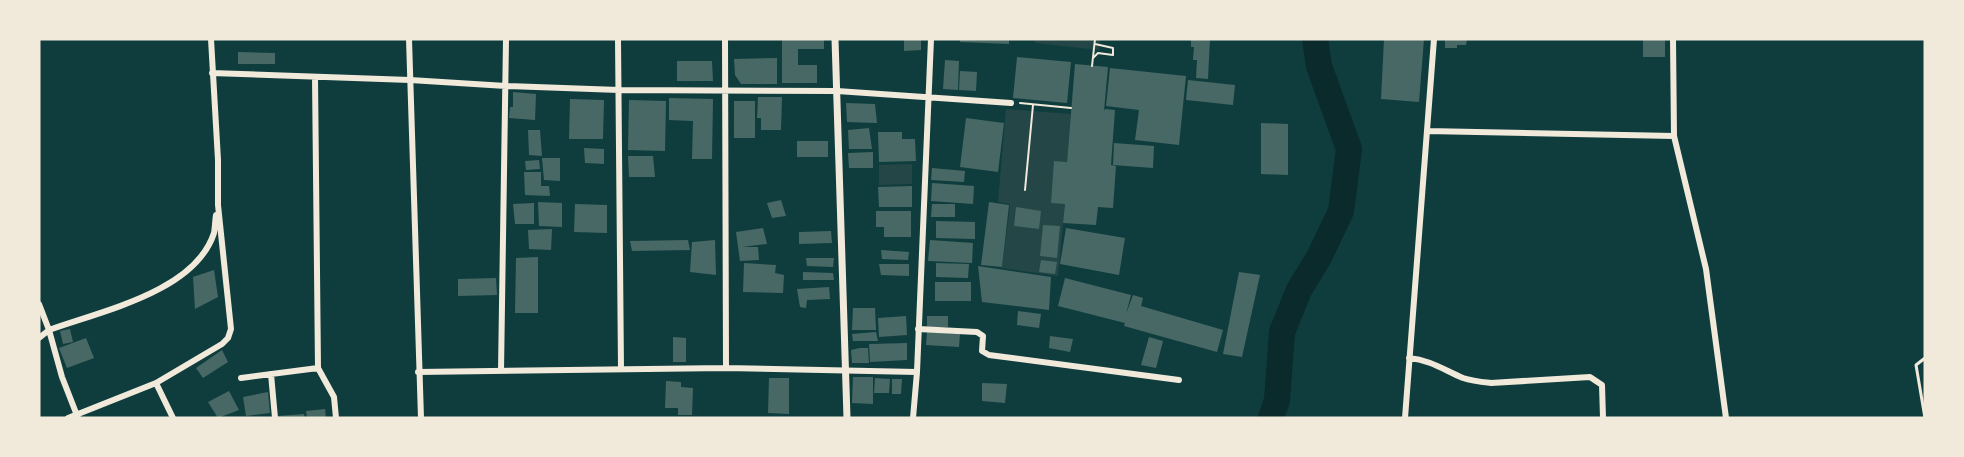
<svg xmlns="http://www.w3.org/2000/svg" width="1964" height="457" viewBox="0 0 1964 457" font-family="Ubuntu,sans-serif">
  <style>
    .green { fill: #244646 }
    .lines { fill: none; stroke-linecap: round; stroke-linejoin: round }
    .river { stroke: #0a2a2b; stroke-width: 26 }
    .building { fill: #486865 }
    .path { stroke: #f1e9da; stroke-width: 2 }
    .service { stroke: #f1e9da; stroke-width: 3 }
    .minor { stroke: #f1e9da; stroke-width: 6 }
    .tertiary { stroke: #f1e9da; stroke-width: 7 }
  </style>
  <rect width="100%" height="100%" fill="#0f3d3e"/>
  <path class="green" d="M1035 39H1100L1099 50 1035 43Z
    M1006 109 1071 114 1067 162 1055 161 1065 204 1058 276 1002 268 1010 204 998 202Z
    M912 164V184L879 185V165Z"/>
  <g class="lines">
    <path class="river" d="M1271 418 1277 400 1282 332 1299 290 1319 257 1341 211 1349 149 1319 66 1315 39"/>
  </g>
  <path class="building" d="M782 39H824V49H798V65H817V83H782Z
    M904 39H921V50L904 51Z
    M960 39H1009V44L960 42Z
    M1191 39H1210L1208 79 1196 78 1197 60H1193L1194 47H1191Z
    M1384 39H1424L1419 102 1381 99Z
    M1445 39H1467L1466 45H1457V48H1445Z
    M1643 39H1665V57H1643Z
    M238 52 275 53V64H238Z
    M1017 57 1071 62 1067 103 1013 98Z
    M777 58V84H741L735 75 734 59Z
    M945 60 959 61 958 90 943 89Z
    M677 61H712L713 81H677Z
    M1075 64 1108 67 1104 111 1105 109 1115 110 1111 165 1116 166 1113 208 1098 207 1096 225 1063 223 1065 204 1051 203 1054 161 1067 162Z
    M1110 68 1186 76 1179 145 1135 140 1139 110 1106 106Z
    M960 71 977 72 976 91 959 90Z
    M1188 80 1235 85 1233 105 1186 100Z
    M513 92 536 94 535 120 509 118 510 107H513Z
    M758 97H782L781 130H761V118H757Z
    M669 98 713 99 712 159H692L693 121 669 120Z
    M570 99 604 100 603 139H569Z
    M629 100 666 101 665 151 628 150Z
    M734 101H755V138H734Z
    M846 103 875 104 877 123 847 122Z
    M966 118 1004 123 998 172 960 167Z
    M1261 123 1288 124V175L1261 174Z
    M869 128 872 149H849L848 130Z
    M528 130H540L542 156 529 155Z
    M878 132H902V139H915L916 161 879 162Z
    M797 141H828V157H797Z
    M1114 143 1154 146 1153 168 1113 165Z
    M584 148 604 149V164L585 163Z
    M873 152V168H849L848 153Z
    M628 156H653L655 177H629Z
    M542 158H560V181L544 180Z
    M539 160 540 169 526 170 525 161Z
    M932 168 965 171 964 182 931 180Z
    M524 172H541V186H549L550 196 525 195Z
    M932 183 974 186 973 204 931 201Z
    M912 186V207H879L878 187Z
    M781 200 786 216 772 218 767 203Z
    M538 202 562 203V227L539 226Z
    M989 202 1009 205 1002 267 981 265Z
    M534 203V224H515L513 204Z
    M575 204 607 205V233L574 232Z
    M932 204H955V217H931Z
    M1016 207 1041 211 1039 229 1014 226Z
    M876 211H911V237H884V227H876Z
    M936 221 975 222V239L936 238Z
    M1043 225 1060 226 1057 258 1040 256Z
    M763 228 767 244 742 247H758L759 260 740 261 736 232Z
    M1066 228 1125 238 1119 275 1060 264Z
    M552 229 551 250 529 249 528 230Z
    M831 231 832 243 799 244V232Z
    M688 240 690 250 632 251 630 241Z
    M715 240 716 275 690 272 692 242Z
    M930 240 973 243 972 263 928 261Z
    M881 250 909 252 908 260 882 259Z
    M538 257V313H515L516 258Z
    M806 258H834L833 267 807 266Z
    M1041 260 1057 262 1055 274 1039 272Z
    M744 263 776 265 775 273 784 275 783 293 743 292Z
    M936 263 969 264 968 278 936 277Z
    M879 264H909V276L881 275Z
    M978 266 1051 277 1049 310 982 302Z
    M214 270 218 297 195 309 193 277Z
    M803 272 833 273 834 280H803Z
    M1239 272 1260 275 1242 357 1223 354Z
    M496 278 497 295 458 296V279Z
    M1065 278 1131 295 1126 314 1133 295 1143 298 1141 306 1223 330 1217 352 1124 326 1125 323 1058 306Z
    M935 282H971V301H935Z
    M829 287 830 299 807 300 806 308 800 307 797 289Z
    M853 308H875L876 330H852Z
    M1018 311 1041 314 1039 328 1017 325Z
    M906 316 907 335 879 337 878 318Z
    M927 316H948V327H927Z
    M70 329 73 342 63 344 60 331Z
    M876 332 878 341H853L852 334Z
    M927 332 960 334 959 347 926 345Z
    M1050 336 1073 339 1070 352 1049 348Z
    M673 337 686 338V362H673Z
    M1149 337 1163 341 1156 368 1141 365Z
    M86 338 94 358 67 368 59 348Z
    M907 343V360L870 362 869 344Z
    M860 348H868L869 363H852L851 350Z
    M222 350 228 362 203 378 196 368Z
    M853 377H873V404L852 403Z
    M769 378H789V414L768 413Z
    M875 378 890 379 889 393H874Z
    M892 379H902L901 394H892Z
    M666 381 681 382V387L693 388 692 415H678V408H665Z
    M982 383 1007 384 1005 403 982 401Z
    M229 391 239 410 218 418 208 402Z
    M268 392 270 413 246 416 243 397Z
    M325 409 326 418H307L306 411Z
    M304 414 305 418H277V416Z"/>
  <g class="lines">
    <path class="path" d="M1093 58 1098 53 1113 55V48L1095 44
      M1092 66 1095 39
      M1020 103 1071 108
      M1025 190 1033 105"/>
    <path class="service" d="M1925 418 1916 365 1925 358"/>
    <path class="minor" d="M409 39 421 418
      M618 39 621 369
      M725 39 726 368
      M1673 39 1674 136 1706 269 1726 418
      M212 73 410 80 506 86 619 90 837 91 1011 103
      M1427 131 1674 136
      M39 304 49 330 62 377 78 418
      M918 329 977 332 983 336 982 351 989 355 1179 380
      M39 338 49 330C101 311 195 292 214 233 215 228 215 221 216 215
      M1409 358C1430 360 1444 370 1463 378 1472 381 1482 382 1491 383L1590 377 1602 385 1603 418
      M318 368 334 397 336 418
      M501 371 506 39
      M418 372 726 368 917 372
      M271 374 275 418
      M241 378 318 368 315 77
      M156 383 173 418
      M68 418 156 383 222 344 228 338 231 329 218 205V160L211 39
      M913 418 917 372 931 39
      M1405 418 1434 39"/>
    <path class="tertiary" d="M835 39 847 418"/>
  </g>
  <rect width="1964" height="457" fill="none" stroke="#f1e9da" stroke-width="81"/>
</svg>
